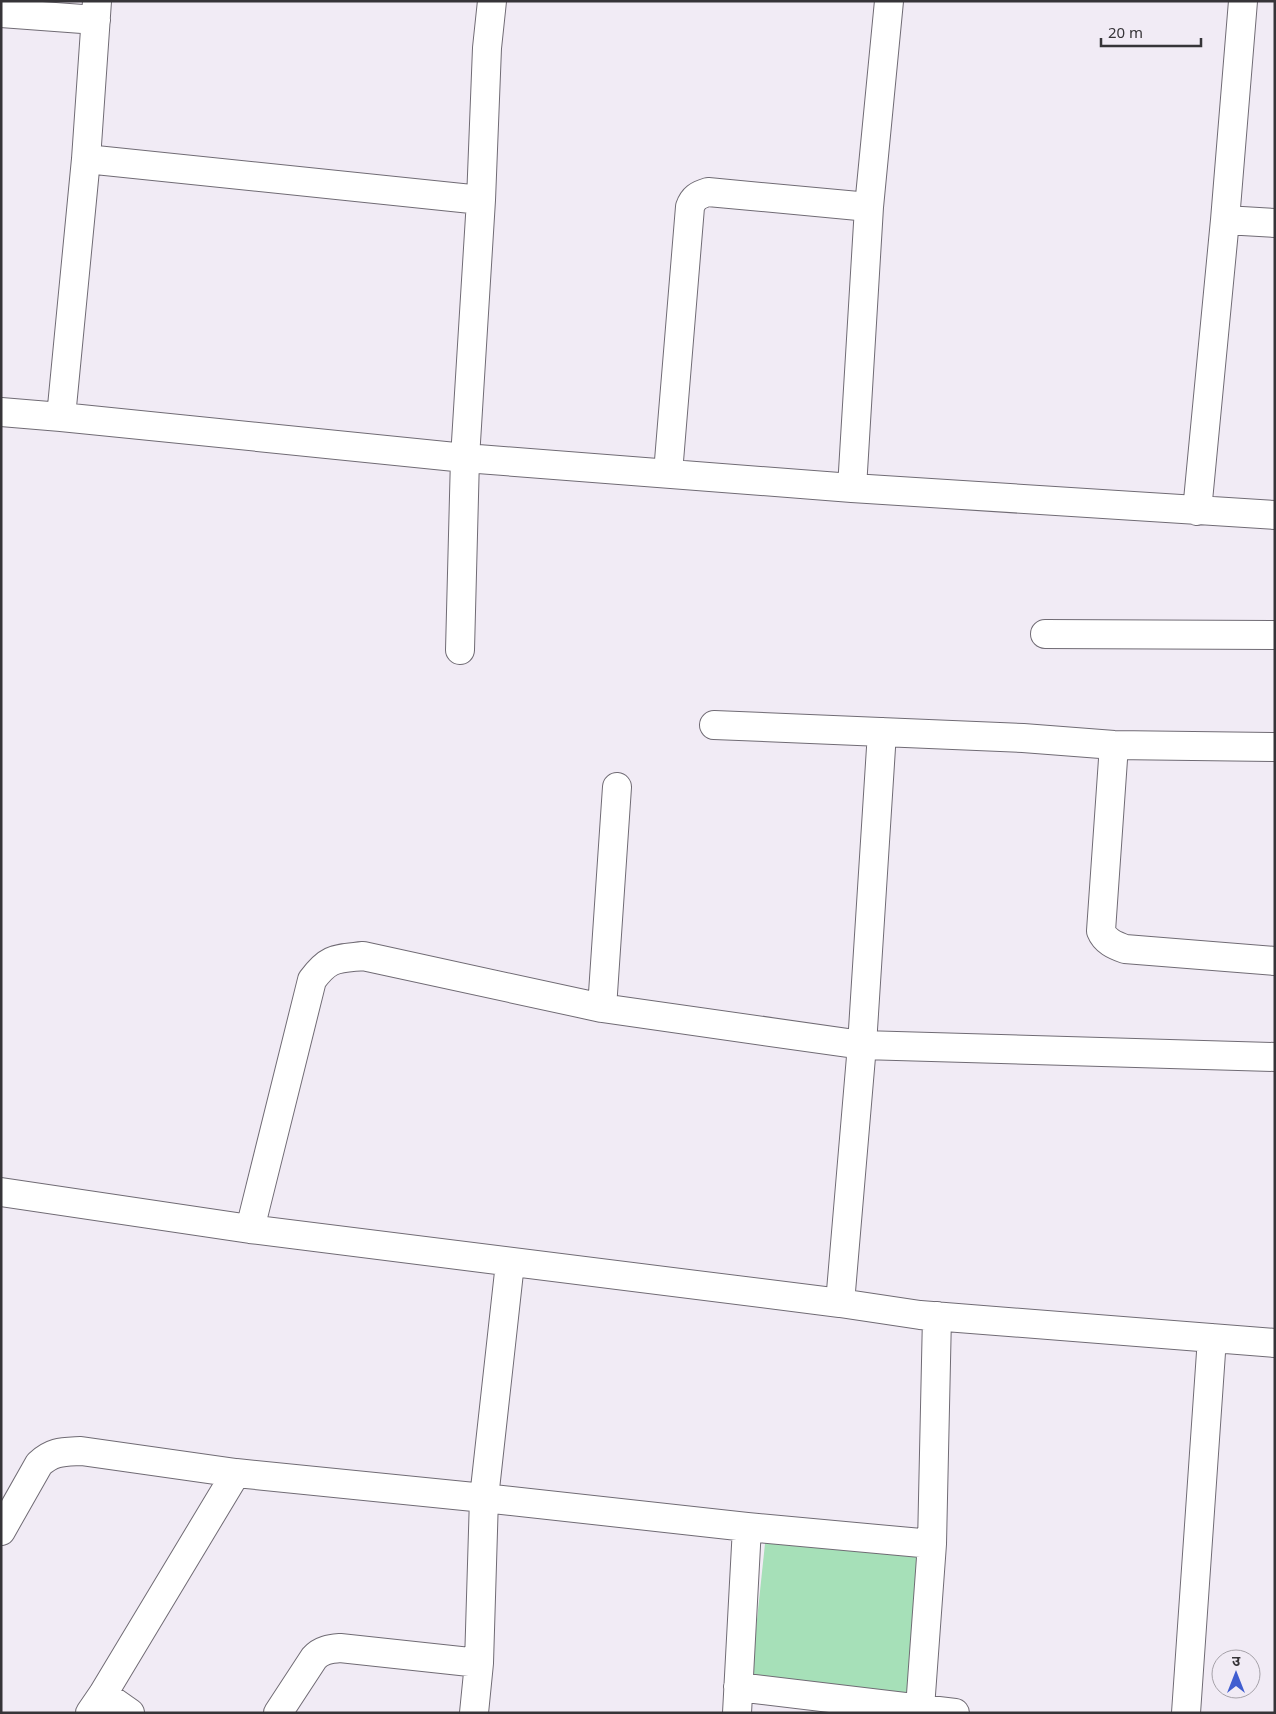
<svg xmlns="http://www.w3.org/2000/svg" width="1276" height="1714" viewBox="0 0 1276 1714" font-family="'Noto Sans','Noto Sans Devanagari',sans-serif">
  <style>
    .green { fill: #a6e0b8 }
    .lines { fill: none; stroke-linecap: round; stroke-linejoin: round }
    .street-casing { stroke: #706b74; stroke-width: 30 }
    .street { stroke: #fff; stroke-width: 28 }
  </style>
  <rect width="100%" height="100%" fill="#f1ebf5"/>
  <path class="green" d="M766 1534 924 1552 914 1694 751 1677Z"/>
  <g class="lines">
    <g class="street-casing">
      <path id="street" d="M1 13 96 20
        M86 159 481 200
        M1225 220 1275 223
        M1 412 61 417 86 159 97 1
        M61 417 465 458 852 488 1275 515
        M668 473 690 207C693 198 698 195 708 192L869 207
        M852 488 869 207 889 1
        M1197 511 1225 220 1243 1
        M1045 634 1275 635
        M460 650 465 458 481 200 487 48 492 1
        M714 725 1023 738 1114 745 1275 747
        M1114 745 1101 931C1105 941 1114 945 1125 949L1275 961
        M602 1008 617 787
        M1 1192 250 1229 840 1303 920 1315 1275 1343
        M250 1229 312 980C329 957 336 959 363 956L602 1008 862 1045 1275 1057
        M840 1303 862 1045 882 732
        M1 1531 39 1464C53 1451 63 1452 81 1451L236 1473 484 1498 747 1527 932 1544
        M738 1687 955 1713
        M103 1694 130 1713
        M920 1708 932 1544 937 1316
        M90 1713 103 1694 236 1473
        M278 1713 314 1658C321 1650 330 1649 340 1648L479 1663
        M474 1713 479 1663 484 1498 510 1263
        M737 1713 747 1527
        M1186 1713 1212 1338"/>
    </g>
    <use href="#street" class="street"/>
  </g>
  <rect width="1276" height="1714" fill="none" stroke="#363438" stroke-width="5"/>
  <g transform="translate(1236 1674)"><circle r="24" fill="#f1ebf5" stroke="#a6a2a9"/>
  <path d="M0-4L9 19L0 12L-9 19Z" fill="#405dd0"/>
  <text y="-8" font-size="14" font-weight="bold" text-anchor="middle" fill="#363438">उ</text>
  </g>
  <path d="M1101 38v8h100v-8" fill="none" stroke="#363438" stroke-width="2.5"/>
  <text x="1108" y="38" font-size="15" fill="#363438" stroke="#f1ebf5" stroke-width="4" paint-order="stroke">20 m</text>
</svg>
